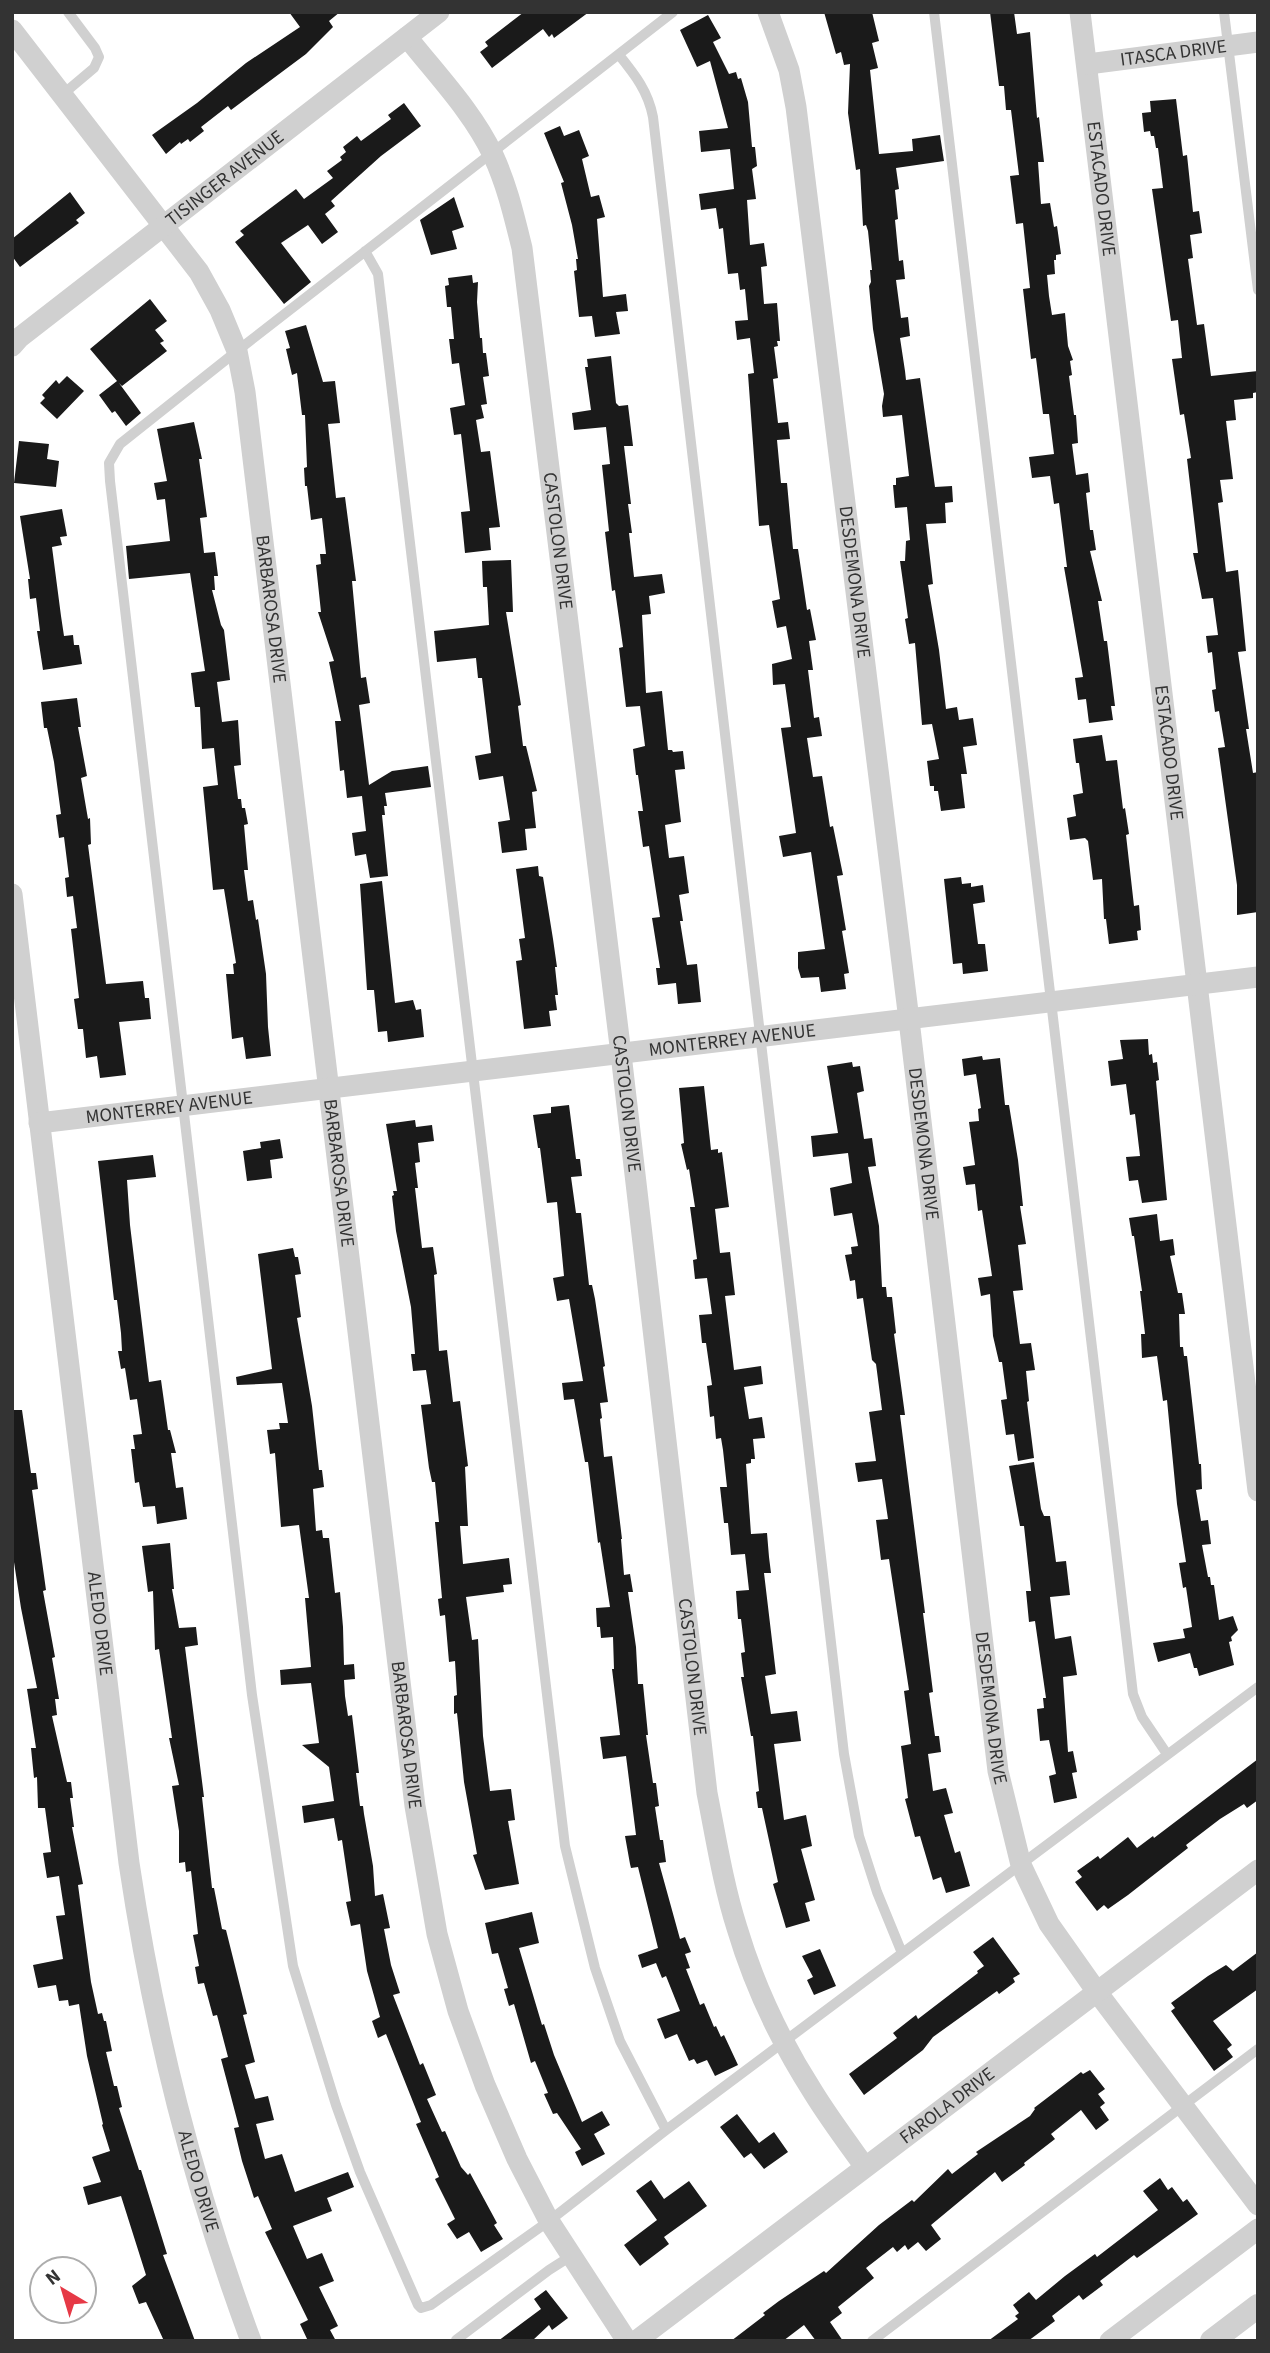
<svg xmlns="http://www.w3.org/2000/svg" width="1270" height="2353" viewBox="0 0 1270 2353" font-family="'Source Sans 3',sans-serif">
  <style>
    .building { fill: #1a1a1a }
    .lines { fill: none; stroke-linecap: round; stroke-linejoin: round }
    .service { stroke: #d0d0d0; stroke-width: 10 }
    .minor { stroke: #d0d0d0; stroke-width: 21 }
    .tertiary { stroke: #d0d0d0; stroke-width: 24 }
    .labels { text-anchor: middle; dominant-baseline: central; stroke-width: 7; stroke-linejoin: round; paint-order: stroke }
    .street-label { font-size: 19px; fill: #333; stroke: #fff }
  </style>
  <rect width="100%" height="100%" fill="#fff"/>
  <path class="building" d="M289 12H340L329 21 333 27 306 54 231 110 228 106 201 127 204 131 190 142 188 139 181 144 180 142 166 154 152 135 197 103 246 63 300 27Z
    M524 12H589L554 38 552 34 549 37 543 29 492 68 480 52 488 46 485 42Z
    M824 12H872L879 41 872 43 878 68 870 70 879 154 913 151 912 139 940 135 944 161 896 168 899 189 895 190 898 219 895 220 899 261 903 260 905 279 896 280 901 318 908 317 910 336 900 338 905 371 906 380 920 378 935 487 952 486 953 502 945 503 946 523 926 524 933 584 928 585 939 650 946 709 957 707 959 720 973 718 977 745 963 747 967 774H961L965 808 941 811 938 791H934V786H930L927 761 939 759 932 724 922 725 915 643 909 644 905 619 908 618 900 561H905L906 541 910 540 907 507 895 508 893 485H896V478L909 476 902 415 883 417 882 406 884 394 873 329 869 286 871 282 870 270H872L868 231 866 225 863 226 860 169 856 170 848 113 850 64 844 65 841 52 836 54Z
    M990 12H1014L1017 34 1030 32 1037 118 1039 117 1044 162H1038L1041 204 1050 203 1054 227 1057 226 1061 254 1056 255V260H1054L1055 274 1047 275 1049 296 1052 315 1065 313 1068 346 1073 360 1070 361 1072 375 1069 376 1074 415H1076L1078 443 1072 444 1076 475 1088 473 1090 492 1086 493 1090 530H1093L1096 550 1090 551 1102 601H1098L1104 641H1107L1115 706H1111L1113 720 1089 723 1086 699 1078 700 1075 678 1083 677 1064 567H1067L1059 503 1054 504 1050 476 1032 478 1029 457 1054 454 1049 414H1043L1036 358 1031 359 1023 289 1030 288 1023 223 1016 224 1010 176 1019 175 1011 110H1006L1004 86H999Z
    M708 15 721 38 713 42 729 74 736 72 738 79 741 78 748 102 752 147H755L757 166 752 169 756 199 747 200 750 245 764 243 767 266 761 267 764 304 777 303 780 341H777L778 346 774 347 778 378 773 379 778 423 788 422 790 439 777 440 781 483H787L793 549H798L807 610 810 609 816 640 809 641 813 670H808L814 718 819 717 822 736 807 738 813 777 822 776 830 827 833 826 843 875 837 876 846 930 842 931 849 973 844 974 846 989 821 992 819 977 801 978 798 968V952L825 949 811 852 783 857 779 836 796 833 781 728 791 727 785 684 773 685 772 664 792 659 786 626 777 628 772 601 780 599 769 525 759 526 748 374 754 373 750 338 737 340 735 321 748 320 745 289 740 290 738 273 728 274 723 228 719 229 716 208 701 210 699 194 734 189 730 149 701 152 699 131 728 128 710 61 697 67 680 30Z
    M1176 99 1183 156 1187 155 1193 212 1199 211 1202 233 1190 235 1193 258 1188 259 1197 325 1204 324 1211 376 1258 371V392L1253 393V398L1234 400 1236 420 1226 421 1233 479 1220 480 1223 502 1218 503 1226 572 1238 570 1246 651 1238 652 1249 729H1246L1253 773 1258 772V912L1237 915V885L1218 748 1225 747 1219 711 1215 712 1212 690 1216 689 1212 652 1208 653 1206 636 1218 635 1213 598 1202 599 1193 553H1198L1187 459 1191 458 1184 414 1180 415 1172 359 1182 358 1178 320 1171 321 1152 189 1163 188 1158 148H1156L1154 136H1151L1150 131 1144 132 1142 113 1151 112 1150 101Z
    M404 103 421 126 381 156 331 201 335 206 325 214 338 232 322 244 308 225 281 243 311 282 284 304 235 242 244 235 240 231 296 189 304 199 333 178 327 171 342 160 340 157 346 152 343 147 357 136 361 141 391 119 388 115Z
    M560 126 564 136 579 130 589 156 582 159 591 197 599 195 605 217 597 219 603 297 626 294 628 311 616 312 620 334 595 337 592 316 579 317 574 271 577 270 576 259H578L572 225 561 183 564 182 544 133Z
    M70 192 85 213 76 220 79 223 20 267 12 256V239Z
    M454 197 464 227 452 231 457 249 431 255 420 220Z
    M472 275 473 283 478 282 477 302 480 338H482L483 353H486L489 376 483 377 487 404 481 405 484 418 476 420 481 452 490 451 500 527 489 528 491 550 465 553 461 512 470 511 461 434 454 435 450 408 465 405 459 363 452 364 449 339H454L451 307H447L445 286 449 285 448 278Z
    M150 299 167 321 155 330 164 341 160 343 167 351 122 386 119 383 141 413 126 426 115 411 112 413 99 395 117 381 90 349Z
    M306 325 323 382 335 381 340 423 328 424 336 498 345 497 356 581H352L361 678 366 677 370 703 359 705 369 785 392 771 428 766 431 787 385 793 387 806H384L385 815H382L388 876 370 878 366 854 355 856 352 833 366 831 362 796 347 798 344 770 340 771 335 721H341L329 662 334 661 318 612H321L316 565 321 564 320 554H326L322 518 311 520 307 486H305L304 468 307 467 305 415H302L297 373 292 375 286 349 290 348 285 331Z
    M611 356 616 403 619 406 628 405 633 446H624L631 504H628L632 533H629L634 577 662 574 665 593 649 596 651 614 642 615 646 693 662 691 668 750H672L673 752 683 751 685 769 675 770 681 822 665 825 669 858 684 856 689 893 679 895 683 921H680L687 965 697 964 701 1002 678 1004 676 983 658 985 656 968H660L652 918 660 917 649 846 643 847 638 811H643L638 775H636L633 749 645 746 640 706 626 707 619 648 623 647 615 590 612 591 605 532 609 531 602 465 610 464 606 427 574 430 572 413 591 410 585 367H588L587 359Z
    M67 376 84 391 57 419 40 403 45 398 42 395 56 380 59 384Z
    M194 422 202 459H199L207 517 200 518 204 553 215 552 218 576H214L215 590H212L221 625 224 630 230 680 217 682 222 722 238 720 241 765 234 766 238 799H241L242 808H245L248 824 244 825 248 870H244L248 901 253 900 256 920 258 919 266 974 268 1027 271 1056 246 1059 243 1037 232 1039 226 974H234L233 964 236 963 224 889 213 890 203 787 218 785 214 748 202 749 200 707H195L191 673 205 671 190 573 129 579 126 546 170 541 165 499 157 500 154 483 167 481 157 429Z
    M19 441 49 444 47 459 59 461 56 487 14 483Z
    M62 509 67 536 60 537 62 545 52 547 61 616 64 636 73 635 74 645H79L82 664 43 670 37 631H40L36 598 30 599 28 579H30L20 516Z
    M511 560 513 612H506L521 705 518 706 523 746H526L537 791 532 792 536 828 525 829 527 850 502 853 498 822 510 820 503 776 479 780 475 756 491 753 482 678H478L476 658 437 662 434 631 489 625 487 587H483L482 561Z
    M77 698 81 727H78L87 776 81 778 88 819 90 818 91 844 88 845 106 984 143 981 145 998H149L151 1019 119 1022 126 1075 100 1078 97 1056 86 1058 83 1029H78L74 999 79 998 71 929 77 928 73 896 67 897 65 878 69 877 64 837 59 838 56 815 61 814 54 762 47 728H44L41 702Z
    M1102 735 1106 761 1117 760 1123 809 1125 808 1129 834 1126 835 1134 906 1139 905 1141 930 1137 931 1138 940 1109 944 1106 919H1104L1102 879 1093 880 1088 841 1085 838 1070 840 1067 818 1076 816 1073 795 1083 793 1079 763H1076L1073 739Z
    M538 866 539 876 543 877 553 939 557 967H555L558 995H555L557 1010 549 1011 551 1026 524 1029 516 961 522 960 519 939 525 938 516 869Z
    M961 877 962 884 971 883V887L983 885 985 902 973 904 978 944H985L988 971 963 974 962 963 953 964 944 879Z
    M382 881 395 1003 413 1000 416 1010 421 1009 424 1037 388 1042 387 1031 378 1032 374 990H367L360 884Z
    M1148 1039 1149 1055 1152 1054 1153 1063 1157 1062 1159 1080 1156 1081 1167 1200 1142 1203 1138 1180 1129 1181 1126 1157 1140 1156 1135 1114 1130 1115 1126 1084 1111 1086 1108 1061 1123 1059 1120 1040Z
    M982 1056 983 1060 1000 1058 1005 1105H1009L1018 1160 1023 1206H1020L1026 1244 1018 1245 1023 1290 1013 1291 1020 1344 1031 1343 1035 1370 1026 1371 1029 1401 1027 1402 1034 1458 1018 1461 1014 1434 1006 1435 1001 1400 1007 1399 1002 1362H999L993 1336 990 1294 981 1296 978 1278 992 1276 982 1210 978 1211 975 1184 966 1185 963 1167 975 1165 969 1122 979 1121 978 1109 981 1108 976 1074 964 1076 962 1059Z
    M852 1062 853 1067 860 1066 864 1091 857 1093 864 1139 872 1138 876 1166 868 1167 879 1226 882 1287H886L887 1297H892L896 1333 894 1334 905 1415H900L925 1613H923L933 1692 929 1693 935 1736H939L941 1752 928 1754 933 1791 946 1788 953 1813 944 1815 955 1853 960 1851 970 1886 946 1893 941 1877 933 1880 920 1836 915 1837 905 1799 908 1798 901 1746 911 1744 904 1691 909 1690 889 1559 881 1560 876 1520 888 1519 882 1479 858 1482 855 1463 876 1461 869 1412 882 1410 876 1364 872 1360 863 1298 857 1299 855 1280 850 1281 845 1255 852 1254 851 1247 858 1246 852 1213 834 1216 830 1188 852 1183 848 1153 813 1157 811 1136 838 1133 827 1066Z
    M704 1086 711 1150 718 1149V1153L722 1152 729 1207 715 1209 720 1253 730 1252 735 1295 725 1296 734 1370 761 1366 763 1384 744 1387 749 1419 762 1417 765 1438 753 1439 755 1459H751V1463L746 1464 751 1534 767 1533 769 1557 771 1573H764L776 1674 765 1676 771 1714 797 1711 801 1741 774 1744 784 1820 806 1815 812 1846 801 1849 815 1900 805 1903 810 1921 786 1928 773 1884 778 1882 762 1808H758L756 1792 759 1791 753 1736H751L741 1677H744L741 1653 745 1652 741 1619H738L736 1591 749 1590 745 1554 731 1555 728 1523H724L720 1487H727L723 1450 721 1438 716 1439 714 1416 710 1417 707 1386 712 1385 706 1343H702L699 1315 712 1314 707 1278 695 1279 693 1260 697 1259 690 1207H695L689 1169 687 1170 681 1144 684 1143 679 1088Z
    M569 1105 576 1159H580L582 1176 571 1177 576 1213H581L589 1285H592L595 1299 605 1366 603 1367 608 1402 600 1403 602 1418 600 1419 604 1457 612 1456 622 1539H621L624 1575 630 1574 633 1592H628L636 1647 638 1684H643L648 1735H646L653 1783H656L659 1806 655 1807 660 1840H663L666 1862 659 1863 680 1939 685 1937 691 1952 685 1954 690 1968 686 1969 700 2005 704 2003 714 2027 716 2026 721 2037 724 2035 738 2065 715 2076 707 2060 697 2064 694 2059 689 2061 677 2034 665 2039 657 2019 680 2011 666 1976 662 1978 656 1963 642 1968 638 1955 658 1948 638 1867 631 1868 630 1864 625 1836 636 1835 626 1756 603 1759 600 1737 620 1735 612 1669H614L613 1637 601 1638 600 1627H597L596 1608 610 1607 600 1542 598 1543 588 1462H585L574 1399 564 1400 562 1383 583 1381 569 1299 557 1301 553 1278 564 1276 557 1202 547 1203 540 1148H538L533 1115 551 1113V1107Z
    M415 1120 416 1127 432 1125 434 1141 418 1143 420 1162 415 1163 418 1188H415L422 1248 433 1247 437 1274 434 1275 439 1351 447 1350 453 1402 460 1401 468 1466 465 1467 468 1526H460L463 1564 509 1558 512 1584 503 1585 504 1592 466 1597 472 1640 478 1639 483 1736 490 1791 511 1789 515 1820 508 1821 519 1884 485 1890 473 1855 477 1854 464 1782 457 1713 454 1714V1696L457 1695 455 1661 449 1662 445 1615 440 1616 438 1599 442 1598 435 1522H439L435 1482H432L429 1468 421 1405 431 1404 426 1370 413 1371 411 1354H415L411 1307 396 1231 392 1196 394 1195 393 1191H397L386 1124Z
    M280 1139 283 1158 270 1160 272 1178 247 1181 243 1151 261 1148 260 1142Z
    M153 1155 156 1177 127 1180 130 1225 149 1382 161 1380 168 1430H170L176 1453H171L176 1488 183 1487 187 1519 157 1524 155 1506 143 1507 139 1482 135 1483 131 1449H135L133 1435 142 1434 137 1399 130 1400 125 1368 121 1369 118 1351H122L121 1333 117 1300H114L98 1161Z
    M1157 1214 1160 1241 1173 1239 1175 1255 1170 1256 1178 1293H1182L1185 1314H1179L1180 1347H1183L1184 1356H1187L1199 1464H1201L1202 1489 1196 1490 1201 1521 1208 1520 1211 1544 1202 1545 1208 1577H1210L1211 1585H1214L1219 1620 1233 1616 1238 1630 1231 1637 1232 1641 1229 1642 1234 1665 1199 1676 1197 1668H1194L1190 1653 1158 1662 1153 1643 1185 1638 1183 1629 1192 1627 1186 1587 1183 1588 1179 1563 1186 1562 1177 1504 1167 1400 1163 1401 1157 1356 1142 1358 1141 1334H1145L1140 1291H1142L1134 1236H1132L1129 1218Z
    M293 1248 295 1257H298L301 1274 295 1275 301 1317 297 1318 312 1406 319 1470H322L324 1487 313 1489 316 1531 322 1530 323 1538H329L335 1593 340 1592 343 1627 344 1665 354 1664 355 1679 344 1680 345 1696 348 1716 352 1715 359 1773H356L360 1806H363L364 1814 373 1866 375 1896 383 1894 390 1928 384 1929 391 1965 400 1993 393 1995 420 2065 423 2063 436 2095 427 2099 442 2132 445 2131 461 2167 468 2175 470 2173 497 2223 494 2225 503 2239 481 2252 469 2232 457 2239 447 2224 455 2219 435 2179 439 2177 416 2124 421 2122 386 2034 378 2038 372 2021 380 2017 367 1971 360 1924 351 1926 346 1902 351 1901 342 1840 338 1841 334 1818 304 1823 302 1806 334 1801 329 1767 302 1745 319 1743 311 1683 281 1685 280 1670 311 1667 305 1598H309L299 1525 281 1527 275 1453 270 1454 267 1430 280 1429 279 1423H288L282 1383 237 1385 236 1377 272 1369 258 1254Z
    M12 1410H22L31 1473H36L38 1489 32 1490 46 1590 43 1591 55 1657 52 1658 59 1699H55L57 1715 52 1716 67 1782H71L73 1798H70L74 1827H72L83 1884 78 1885 91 1982 98 2014 102 2013 104 2021H106L112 2051 106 2052 114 2086H117L122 2107 119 2108 139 2170H141L167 2254 163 2255 195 2341H164L146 2302 139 2304 132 2286 146 2275 121 2196 88 2205 83 2187 101 2182 92 2157 110 2151 102 2125 103 2124 87 2056 79 2004 69 2006 68 2000 59 2001 56 1985 38 1988 33 1965 63 1959 56 1916 65 1915 59 1876 47 1878 43 1853 51 1852 45 1808H38L37 1777 34 1778 31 1748H36L27 1689 37 1688 21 1608 12 1549Z
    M1034 1462 1041 1509 1044 1516H1050L1056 1562 1066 1561 1070 1595 1050 1597 1055 1639 1071 1636 1077 1675 1063 1677 1068 1752 1073 1751 1077 1772 1072 1773 1077 1798 1054 1803 1049 1776 1056 1774 1049 1740 1040 1741 1037 1709 1044 1708 1043 1698H1046L1035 1621 1029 1622 1026 1591H1031L1024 1526H1020L1009 1466Z
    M170 1543 174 1589H172L179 1628 196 1627 198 1645 185 1647 204 1797H202L212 1888H214L222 1929 226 1930 247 2014 243 2015 255 2062 245 2065 255 2099 268 2096 274 2120 256 2124 265 2159 282 2154 295 2192 348 2172 354 2187 327 2198 332 2211 293 2226 307 2259 322 2253 334 2281 319 2287 338 2326 330 2330 336 2341H308L300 2324 308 2320 265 2232 272 2229 258 2196 254 2198 242 2161 234 2128 239 2127 221 2059 228 2057 217 2015 213 2016 204 1983 198 1984 195 1967 199 1966 193 1935 198 1934 191 1871 186 1872 185 1862 179 1863V1831L172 1786 179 1785 169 1738H172L159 1649 155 1650 153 1591 148 1592 142 1546Z
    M1258 1759V1800L1247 1808 1244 1804 1220 1819 1186 1845 1188 1848 1128 1895 1108 1909 1104 1905 1097 1911 1075 1882 1082 1877 1077 1871 1098 1856 1100 1859 1128 1837 1137 1848 1153 1836 1154 1838Z
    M532 1912 539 1943 519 1948 542 2025 544 2024 554 2055 582 2122 602 2111 610 2125 594 2134 605 2154 582 2166 575 2152 581 2149 557 2113 553 2114 544 2094 548 2093 535 2061 531 2063 514 2004 509 2006 504 1989 508 1988 498 1953 492 1954 485 1923Z
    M993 1937 1020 1974 1013 1978 1015 1982 999 1994 997 1991 933 2037 923 2050 864 2095 849 2074 897 2038 893 2033 916 2015 918 2019 978 1973 977 1971 984 1966 973 1952Z
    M820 1949 836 1986 814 1995 807 1980 813 1977 802 1956Z
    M1258 1952V1989L1213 2021 1232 2045 1227 2049 1233 2057 1214 2071 1171 2011 1175 2008 1171 2003 1208 1976 1226 1965 1233 1971Z
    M1090 2070 1105 2089 1098 2094 1105 2103 1100 2107 1109 2120 1096 2130 1081 2110 1051 2134 1055 2139 1024 2163 1025 2165 1002 2182 995 2172 931 2225 941 2239 926 2251 918 2242 908 2250 905 2245 897 2252 893 2247 866 2268 874 2278 838 2307 842 2313 830 2322 843 2341H816L804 2325 783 2341H731L765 2315 763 2313 779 2301 824 2271 826 2273 879 2225 912 2200 914 2202 948 2169 952 2174 978 2154 976 2152 1030 2116 1035 2109 1034 2108 1081 2072 1083 2074Z
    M737 2114 759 2143 774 2132 788 2152 764 2169 751 2153 744 2158 720 2127Z
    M1160 2178 1168 2190 1172 2187 1183 2202 1187 2199 1198 2214 1137 2258 1134 2255 1100 2281 1103 2285 1083 2300 1079 2295 1052 2316 1055 2321 1028 2341H988L1018 2319 1015 2316 1019 2313 1013 2305 1029 2292 1036 2300 1065 2276 1095 2254 1097 2257 1158 2210 1143 2191Z
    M651 2180 664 2199 689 2181 707 2206 664 2237 669 2244 640 2266 624 2245 657 2220 636 2191Z
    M546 2290 568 2318 552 2330 549 2325 532 2341H498L541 2309 534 2299Z"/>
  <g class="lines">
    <path class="service" d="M673 12 237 351 120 444 109 463 110 481 252 1695 293 1966 336 2105 360 2172 418 2305 421 2308 431 2305 549 2221 666 2130 1258 1687
      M934 12 1133 1694 1142 1717 1167 1754
      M1224 12 1258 290
      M619 55C635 75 648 91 653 117L844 1754 859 1836 877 1892 902 1953
      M62 95 94 68 99 57 95 48 68 12
      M365 251 378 274 565 1846 595 1968 620 2041 666 2130
      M456 2340 549 2270 571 2256
      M872 2341 1258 2049"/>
    <g class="minor">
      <path id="s1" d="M768 12 789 70 796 107 909 1020 998 1771 1021 1865 1049 1924 1097 1992 1258 2205"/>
      <path id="s2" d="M1080 12 1258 1491"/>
      <path id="s3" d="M12 30 199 272 220 310 237 351 245 392 415 1806 437 1934 458 2011 485 2085 517 2159 549 2221 627 2341"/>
      <path id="s4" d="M407 37C436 74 473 112 493 155 507 185 514 216 522 248L621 1054 707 1793C716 1838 723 1884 737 1928 754 1985 781 2042 813 2092 829 2118 847 2142 865 2167"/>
      <path id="s5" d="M1088 64 1258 42"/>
      <path id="s6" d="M12 346 19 338 439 12"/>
      <path id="s7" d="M12 894 129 1863C154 2030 192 2182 251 2341"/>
      <path id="s8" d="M39 1123 1258 977"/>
      <path id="s9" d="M636 2341 1258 1870"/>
      <path d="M1110 2341 1258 2229"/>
    </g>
    <path class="tertiary" d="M1212 2341 1258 2306"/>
  </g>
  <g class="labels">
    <g class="street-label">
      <text stroke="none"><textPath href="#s5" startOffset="86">ITASCA DRIVE</textPath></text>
      <text stroke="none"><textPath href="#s6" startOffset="271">TISINGER AVENUE</textPath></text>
      <text stroke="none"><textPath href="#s2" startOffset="178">ESTACADO DRIVE</textPath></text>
      <text stroke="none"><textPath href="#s4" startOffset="539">CASTOLON DRIVE</textPath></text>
      <text stroke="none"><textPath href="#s1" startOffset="578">DESDEMONA DRIVE</textPath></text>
      <text stroke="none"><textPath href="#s3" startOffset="654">BARBAROSA DRIVE</textPath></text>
      <text stroke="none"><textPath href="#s2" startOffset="746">ESTACADO DRIVE</textPath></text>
      <text stroke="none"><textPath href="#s8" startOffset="698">MONTERREY AVENUE</textPath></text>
      <text stroke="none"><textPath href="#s4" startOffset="1106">CASTOLON DRIVE</textPath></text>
      <text stroke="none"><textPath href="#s8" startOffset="131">MONTERREY AVENUE</textPath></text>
      <text stroke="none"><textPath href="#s1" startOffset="1144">DESDEMONA DRIVE</textPath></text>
      <text stroke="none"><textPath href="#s3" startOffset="1222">BARBAROSA DRIVE</textPath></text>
      <text stroke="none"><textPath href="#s7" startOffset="735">ALEDO DRIVE</textPath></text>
      <text stroke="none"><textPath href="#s4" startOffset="1673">CASTOLON DRIVE</textPath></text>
      <text stroke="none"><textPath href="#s1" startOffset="1712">DESDEMONA DRIVE</textPath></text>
      <text stroke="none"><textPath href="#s3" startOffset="1788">BARBAROSA DRIVE</textPath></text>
      <text stroke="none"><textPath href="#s9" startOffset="390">FAROLA DRIVE</textPath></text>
      <text stroke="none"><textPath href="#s7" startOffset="1302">ALEDO DRIVE</textPath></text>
    </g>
  </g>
  <rect width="1270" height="2353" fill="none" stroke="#333333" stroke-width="28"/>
  <g transform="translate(63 2290) rotate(322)"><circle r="33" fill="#ffffff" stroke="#adadad" stroke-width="2"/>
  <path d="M0-5L12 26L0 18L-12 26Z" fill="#e63946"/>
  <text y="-10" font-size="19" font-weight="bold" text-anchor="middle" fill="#333333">N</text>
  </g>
</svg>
